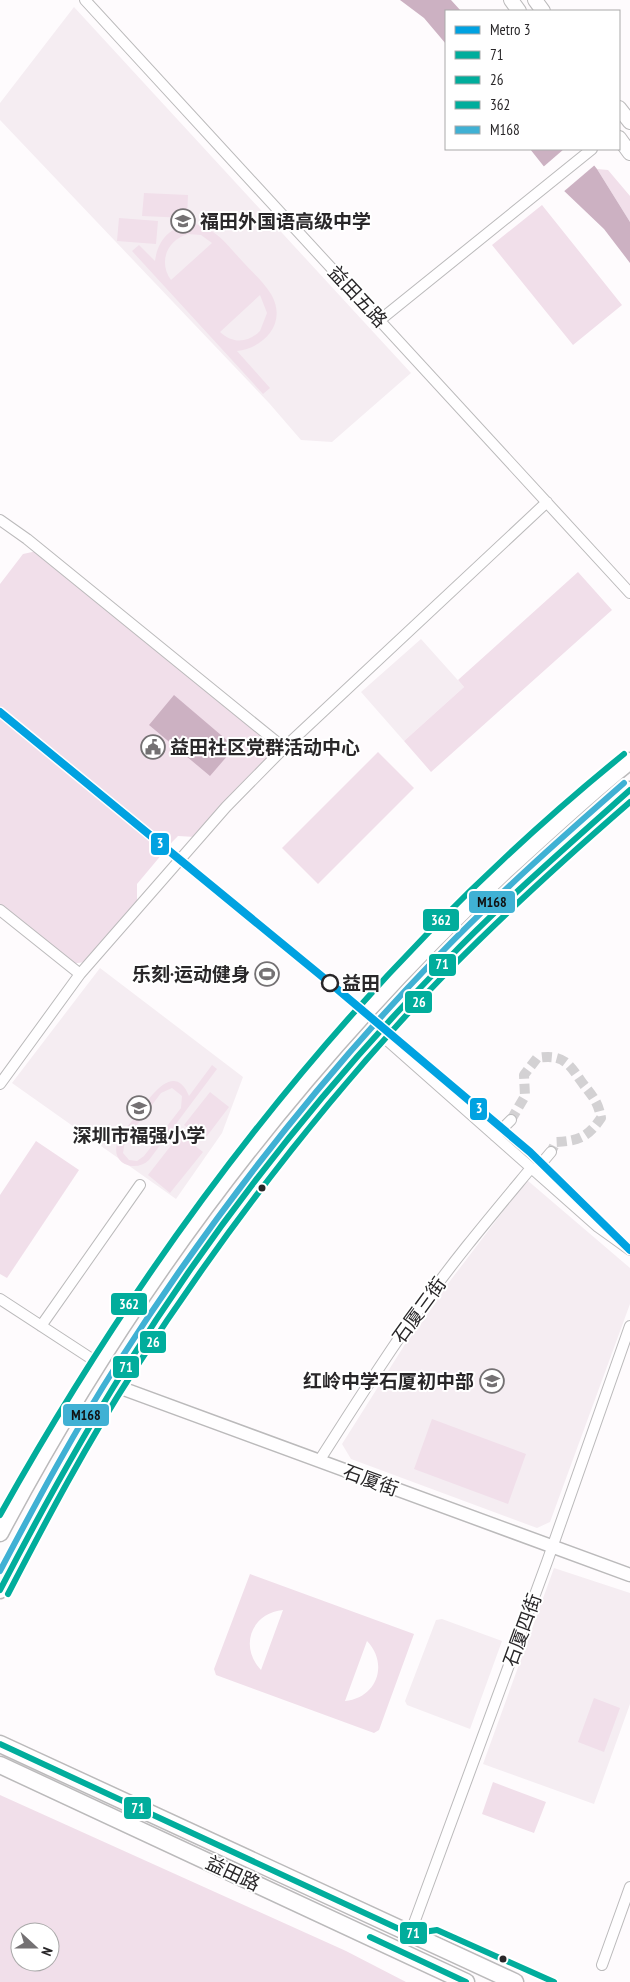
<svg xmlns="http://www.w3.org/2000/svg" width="630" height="1982" viewBox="0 0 630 1982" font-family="'PT Sans Narrow','Noto Sans SC',sans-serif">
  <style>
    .built { fill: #f5edf2 }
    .green { fill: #f1dfea; fill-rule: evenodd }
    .water { fill: #ccb1c2 }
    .pier { fill: #fefbfd }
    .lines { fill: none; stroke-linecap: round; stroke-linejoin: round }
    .minor-tunnel { stroke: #d3d1d3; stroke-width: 10; stroke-dasharray: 10 5; stroke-linecap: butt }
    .minor-casing { stroke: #bbbabb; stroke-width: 12 }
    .tertiary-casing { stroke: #bbbabb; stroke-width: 15 }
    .secondary-casing { stroke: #bbbabb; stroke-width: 16 }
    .primary-casing { stroke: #bbbabb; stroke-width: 19 }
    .minor { stroke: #fffeff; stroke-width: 10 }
    .tertiary { stroke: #fffeff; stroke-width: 12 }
    .secondary { stroke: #fffeff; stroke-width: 14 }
    .primary { stroke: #fffeff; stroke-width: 16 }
    .bus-1-casing { stroke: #fff; stroke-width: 10 }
    .bus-2-casing { stroke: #fff; stroke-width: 10 }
    .bus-3-casing { stroke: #fff; stroke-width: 10 }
    .bus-4-casing { stroke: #fff; stroke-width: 10 }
    .bus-1 { stroke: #01ad9c; stroke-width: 6 }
    .bus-2 { stroke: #01ad9c; stroke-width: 6 }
    .bus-3 { stroke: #01ad9c; stroke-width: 6 }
    .bus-4 { stroke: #40b1d4; stroke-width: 6 }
    .metro-1-casing { stroke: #fff; stroke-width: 11 }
    .metro-1 { stroke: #00a2e1; stroke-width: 8 }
    .stop-dot { fill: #fff; stroke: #292729; stroke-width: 2.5 }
    .bus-dot { fill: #292729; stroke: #fff; stroke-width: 2 }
    .labels { text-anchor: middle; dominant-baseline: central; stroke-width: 4; stroke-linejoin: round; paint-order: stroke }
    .poi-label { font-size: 19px; font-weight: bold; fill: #292729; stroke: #fff; text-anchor: start }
    .street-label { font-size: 19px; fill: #292729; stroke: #fff }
    .stop-label { font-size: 19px; font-weight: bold; fill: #292729; stroke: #fff; text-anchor: start }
    .line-badge { stroke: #fff; stroke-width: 2 }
    .badge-label { font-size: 14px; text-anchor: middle; font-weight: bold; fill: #fff }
    .pale-badge-label { font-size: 14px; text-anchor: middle; font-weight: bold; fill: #111 }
  </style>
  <rect width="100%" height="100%" fill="#fefbfd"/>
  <path class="built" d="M74 7 411 373 332 442 301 440 269 403 0 120V103Z
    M421 639 464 687 404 741 361 692Z
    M100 968 243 1077 222 1133 176 1199 12 1083Z
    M527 1180 630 1268V1304L550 1522 537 1528 351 1459 342 1444 421 1319Z
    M554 1568 630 1593V1704L594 1804 483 1764Z
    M442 1619 502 1641 470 1729 407 1705 405 1701 436 1620Z"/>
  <path class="green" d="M597 169 608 170 630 196V222Z
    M144 193 188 195 187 218 142 216Z
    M542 205 622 305 573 345 492 245Z
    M119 218 158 221 156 244 117 241Z
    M195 224C217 229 229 247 243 262 252 272 264 282 271 294 288 323 264 348 237 351L270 388 263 394 132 251 139 245 155 261C158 238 172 225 195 224ZM188 234 201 235 212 243 171 280C158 262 167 240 188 234ZM260 295 267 313 260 331C248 343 233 344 220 332Z
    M37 551 270 741 271 758 195 837 178 836 173 841 137 884V904L85 962 71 964 0 906V584L23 554Z
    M578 572 612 610 431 772 404 741 464 687 458 680Z
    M378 752 414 788 318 884 282 848Z
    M212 1065 217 1069 149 1160C136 1173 111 1164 117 1144 120 1133 131 1123 137 1115 148 1100 174 1059 189 1096ZM172 1088 182 1096 181 1108 144 1156 137 1161 129 1160 123 1153 125 1141 161 1093Z
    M210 1092 229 1107 204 1140 184 1125Z
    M180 1134 203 1152 170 1193 148 1175Z
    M36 1141 79 1170 7 1278 0 1274V1195Z
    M432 1419 526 1454 508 1504 414 1469Z
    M250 1574 414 1634 379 1730 374 1733 216 1675 214 1669ZM283 1610 261 1670C239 1647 251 1613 283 1610ZM367 1641C389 1664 377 1698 345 1701Z
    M594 1698 620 1708 604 1752 578 1742Z
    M493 1782 546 1802 534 1833 482 1814Z
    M0 1795 346 1951 406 1982H0ZM20 1932H50V1962H20Z"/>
  <path class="water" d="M400 0H451L461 11H446V44L424 18Z
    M530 149H581L597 169 630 222V263L604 229 561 188Z
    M174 695 235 747 210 776 149 725Z"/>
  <path class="pier" d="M564 149H584L596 164 562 193 542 168Z"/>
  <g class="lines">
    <path class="minor-tunnel" d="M511 1120 525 1096 524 1075 537 1058C562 1054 568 1062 581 1081 591 1095 598 1100 601 1118 588 1137 579 1141 556 1142L551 1152"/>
    <g class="minor-casing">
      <path id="minor" d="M85 0 630 593
        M380 320 592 149
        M0 520 27 539 284 748
        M0 910 80 974
        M380 1034 598 1227 630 1250
        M0 1084 80 974 226 807 284 748 547 502
        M495 1136 511 1120
        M535 1171 551 1152
        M0 1299 98 1363
        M41 1326 140 1185
        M319 1461C351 1411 383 1360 418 1311 453 1261 492 1215 531 1168
        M410 1934 547 1562 630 1326
        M602 1965 630 1887"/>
    </g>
    <g class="tertiary-casing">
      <path id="tertiary" d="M113 1385 630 1575"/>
    </g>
    <g class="secondary-casing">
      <path id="secondary" d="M511 0 519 11
        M535 0 543 11
        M619 108 630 122
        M619 138 630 153"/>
    </g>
    <g class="primary-casing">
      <path id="primary" d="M0 1533C131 1286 301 1062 505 871 546 834 587 795 630 761
        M0 1590C147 1291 374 1002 630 790
        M0 1744 515 1982
        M0 1765 466 1982"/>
    </g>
    <use href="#minor" class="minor"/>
    <use href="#tertiary" class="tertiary"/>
    <use href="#secondary" class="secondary"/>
    <use href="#primary" class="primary"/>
    <g class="bus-1-casing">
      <path id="bus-1" d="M0 1590C39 1515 79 1442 124 1370 215 1224 325 1085 445 962 504 901 567 846 630 790
        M0 1744 410 1934 437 1930 554 1982
        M370 1937 466 1982"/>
    </g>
    <g class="bus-2-casing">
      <path id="bus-2" d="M8 1594C47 1519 87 1443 133 1372 226 1228 331 1091 451 968 508 910 569 855 630 802"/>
    </g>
    <g class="bus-3-casing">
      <path id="bus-3" d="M0 1515C162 1225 365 964 624 754"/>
    </g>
    <g class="bus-4-casing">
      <path id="bus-4" d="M0 1571C37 1501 75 1430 118 1363 211 1218 318 1080 438 956 497 895 560 839 624 783"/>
    </g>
    <use href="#bus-1" class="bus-1"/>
    <use href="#bus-2" class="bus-2"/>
    <use href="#bus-3" class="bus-3"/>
    <use href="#bus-4" class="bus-4"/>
    <g class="metro-1-casing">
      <path id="metro-1" d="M0 712 330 983 530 1152 630 1250"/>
    </g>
    <use href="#metro-1" class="metro-1"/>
  </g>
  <defs>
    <g id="school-ring" transform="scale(1.25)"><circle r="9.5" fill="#fff" stroke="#747173" stroke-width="1.5"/><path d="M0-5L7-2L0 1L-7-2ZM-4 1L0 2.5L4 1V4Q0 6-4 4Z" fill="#747173"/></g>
    <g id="civic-ring" transform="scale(1.25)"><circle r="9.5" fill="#fff" stroke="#747173" stroke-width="1.5"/><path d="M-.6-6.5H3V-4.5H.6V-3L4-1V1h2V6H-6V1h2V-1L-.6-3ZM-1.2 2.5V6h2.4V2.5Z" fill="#747173"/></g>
    <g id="stadium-ring" transform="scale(1.25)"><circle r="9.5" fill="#fff" stroke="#747173" stroke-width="1.5"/><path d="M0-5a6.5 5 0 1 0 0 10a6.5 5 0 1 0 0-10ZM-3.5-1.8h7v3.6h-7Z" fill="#747173"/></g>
  </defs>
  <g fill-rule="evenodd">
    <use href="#school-ring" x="183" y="221"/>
    <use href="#civic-ring" x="153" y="747"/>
    <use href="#stadium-ring" x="267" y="974"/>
    <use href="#school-ring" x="139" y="1108"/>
    <use href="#school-ring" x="492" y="1381"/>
  </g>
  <circle class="stop-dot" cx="330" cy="983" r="8"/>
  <g class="bus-dot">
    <circle cx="262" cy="1188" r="4.5"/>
    <circle cx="503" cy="1959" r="4.5"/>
  </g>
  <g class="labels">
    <g class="poi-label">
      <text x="200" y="221">福田外国语高级中学</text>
      <text x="170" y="747">益田社区党群活动中心</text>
      <text x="250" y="974" text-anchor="end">乐刻·运动健身</text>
      <text x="139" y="1135" text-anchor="middle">深圳市福强小学</text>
      <text x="474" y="1381" text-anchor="end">红岭中学石厦初中部</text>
    </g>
    <g class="street-label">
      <text transform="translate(358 296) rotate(47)">益田五路</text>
      <text transform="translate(419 1310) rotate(-54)">石厦三街</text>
      <text transform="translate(371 1480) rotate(20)">石厦街</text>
      <text transform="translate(522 1630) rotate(-70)">石厦四街</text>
      <text transform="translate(233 1873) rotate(25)">益田路</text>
    </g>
    <g class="stop-label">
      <text x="342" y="983">益田</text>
    </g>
  </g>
  <g class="line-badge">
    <rect x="150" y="832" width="20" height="24" rx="5" fill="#00a2e1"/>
    <rect x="468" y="890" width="48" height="24" rx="5" fill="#40b1d4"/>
    <rect x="422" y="908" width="38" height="24" rx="5" fill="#01ad9c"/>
    <rect x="428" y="953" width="29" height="24" rx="5" fill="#01ad9c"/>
    <rect x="404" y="990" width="29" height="24" rx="5" fill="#01ad9c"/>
    <rect x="469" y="1097" width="19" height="24" rx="5" fill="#00a2e1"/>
    <rect x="110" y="1292" width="38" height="24" rx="5" fill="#01ad9c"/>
    <rect x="139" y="1330" width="28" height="24" rx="5" fill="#01ad9c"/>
    <rect x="112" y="1355" width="28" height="24" rx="5" fill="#01ad9c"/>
    <rect x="62" y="1403" width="48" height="24" rx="5" fill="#40b1d4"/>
    <rect x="123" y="1796" width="29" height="24" rx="5" fill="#01ad9c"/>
    <rect x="399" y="1921" width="29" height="24" rx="5" fill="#01ad9c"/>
  </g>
  <g class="badge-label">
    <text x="160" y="848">3</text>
    <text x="441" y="925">362</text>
    <text x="442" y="969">71</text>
    <text x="419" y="1007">26</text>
    <text x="479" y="1113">3</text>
    <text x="129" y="1309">362</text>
    <text x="153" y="1347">26</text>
    <text x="126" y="1372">71</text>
    <text x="138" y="1813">71</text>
    <text x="413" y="1938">71</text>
  </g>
  <g class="pale-badge-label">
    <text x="492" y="907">M168</text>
    <text x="86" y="1420">M168</text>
  </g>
  <rect x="445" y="10" width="175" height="140" fill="#ffffff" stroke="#a9a9a9"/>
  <rect x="455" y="26" width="25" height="8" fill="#00a2e1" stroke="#a9a9a9"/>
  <text x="490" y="35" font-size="15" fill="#292729">Metro 3</text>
  <rect x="455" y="51" width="25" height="8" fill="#01ad9c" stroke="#a9a9a9"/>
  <text x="490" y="60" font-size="15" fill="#292729">71</text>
  <rect x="455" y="76" width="25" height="8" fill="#01ad9c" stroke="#a9a9a9"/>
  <text x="490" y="85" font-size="15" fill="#292729">26</text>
  <rect x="455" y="101" width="25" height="8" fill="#01ad9c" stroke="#a9a9a9"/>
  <text x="490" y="110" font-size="15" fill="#292729">362</text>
  <rect x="455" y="126" width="25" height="8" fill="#40b1d4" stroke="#a9a9a9"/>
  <text x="490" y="135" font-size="15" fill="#292729">M168</text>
  <g transform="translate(35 1947) rotate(111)"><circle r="24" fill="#ffffff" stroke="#a9a9a9"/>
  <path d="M0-4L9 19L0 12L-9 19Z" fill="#747173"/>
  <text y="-8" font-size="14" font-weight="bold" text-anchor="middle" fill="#292729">N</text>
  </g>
</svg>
